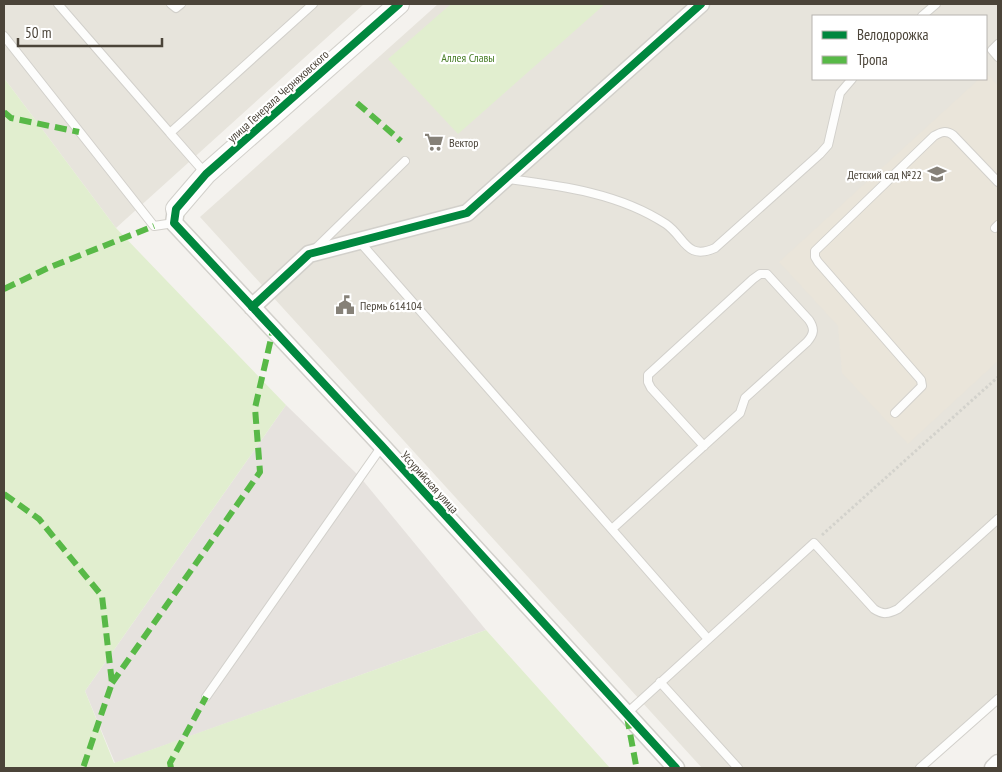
<svg xmlns="http://www.w3.org/2000/svg" width="1002" height="772" viewBox="0 0 1002 772" font-family="'PT Sans Narrow',sans-serif">
  <style>
    .residential { fill: #e7e4dc; fill-rule: evenodd }
    .industrial { fill: #e6e2de }
    .education { fill: #eae5da }
    .green { fill: #e1eecf }
    .lines { fill: none; stroke-linecap: round; stroke-linejoin: round }
    .service-casing { stroke: #d2d0cb; stroke-width: 10 }
    .minor-casing { stroke: #d2d0cb; stroke-width: 19 }
    .tertiary-casing { stroke: #d2d0cb; stroke-width: 22 }
    .path { stroke: #d3d2cc; stroke-width: 3; stroke-dasharray: 2.5 2.5; stroke-linecap: butt }
    .service { stroke: #fdfdfc; stroke-width: 8 }
    .minor { stroke: #fdfdfc; stroke-width: 16 }
    .tertiary { stroke: #fdfdfc; stroke-width: 20 }
    .quiet { stroke: #58b947; stroke-width: 6; stroke-dasharray: 12 6; stroke-linecap: butt }
    .cycleway-casing { stroke: #fff; stroke-width: 11 }
    .cycleway { stroke: #00873e; stroke-width: 8 }
    .labels { text-anchor: middle; dominant-baseline: central; stroke-width: 4.5; stroke-linejoin: round; paint-order: stroke }
    .park-label { font-size: 12px; fill: #4a7f2a; stroke: #fff }
    .street-label { font-size: 12px; fill: #4b4439; stroke: #fff }
    .poi-label { font-size: 12px; fill: #4b4439; stroke: #fff; text-anchor: start }
  </style>
  <rect width="100%" height="100%" fill="#f4f2ee"/>
  <path class="residential" d="M4 4H364L116 228 4 78Z
    M438 4H998V704L926 768H702L200 217ZM813 16H986V79H813Z"/>
  <path class="industrial" d="M286 405 360 477 486 630 115 763 85 691Z"/>
  <path class="education" d="M986 72 998 86V361L908 444 842 373 838 326 779 262 979 79H986Z"/>
  <path class="green" d="M451 4H605L458 134 388 59Z
    M4 78 116 228 286 405 85 691 114 763 486 630 610 768H4Z"/>
  <g class="lines">
    <g class="service-casing">
      <path id="service" d="M58 4 170 133 313 4
        M171 4 176 8 181 4
        M922 16 936 4
        M4 36 154 226 174 223
        M998 44 992 50 998 57
        M170 133 205 173
        M508 179C562 186 619 193 666 224 685 237 686 261 715 248L820 154 828 145 840 93 852 79
        M995 228 998 225
        M359 241 708 639
        M315 249 405 161
        M895 413 922 386 921 380 818 262 815 257V251L934 136C941 132 946 130 953 135L998 182
        M612 529 740 413 745 398 807 342C814 334 815 329 809 320L767 274H760L753 279 648 375V382L651 388 704 446
        M660 682 738 768
        M206 697 382 446
        M626 714 814 543 874 609C883 615 888 614 898 609L998 519
        M920 768 998 699"/>
    </g>
    <g class="minor-casing">
      <path id="minor" d="M176 209 174 223 382 446 676 768
        M252 307 309 254 467 213 701 4
        M993 768 998 763"/>
    </g>
    <g class="tertiary-casing">
      <path id="tertiary" d="M176 209 206 174 399 4"/>
    </g>
    <path class="path" d="M822 535 998 377"/>
    <use href="#service" class="service"/>
    <use href="#minor" class="minor"/>
    <use href="#tertiary" class="tertiary"/>
    <path class="quiet" d="M357 103 401 141
      M4 112 11 118 79 132
      M4 289 48 268 154 226
      M4 494 39 519 102 596 112 683 83 768
      M112 683 260 472 255 408 273 330
      M627 717 636 765 634 768
      M171 768 170 763 206 697"/>
    <g class="cycleway-casing">
      <path id="cycleway" d="M399 4 206 174 176 209 174 223 382 446 676 768
        M252 307 309 254 467 213 701 4"/>
    </g>
    <use href="#cycleway" class="cycleway"/>
  </g>
  <defs>
    <g id="supermarket-bare" transform="scale(1.5)"><path d="M-6-5.5h2.5l.6 2H6L4.5 2H-2.5L-4.4-4H-6ZM-1.5 3.2a1.3 1.3 0 1 0 .1 0ZM3 3.2a1.3 1.3 0 1 0 .1 0Z" fill="#868178" stroke="#fff" stroke-width="2.5" paint-order="stroke"/></g>
    <g id="school-bare" transform="scale(1.5)"><path d="M0-5L7-2L0 1L-7-2ZM-4 1L0 2.5L4 1V4Q0 6-4 4Z" fill="#868178" stroke="#fff" stroke-width="2.5" paint-order="stroke"/></g>
    <g id="civic-bare" transform="scale(1.5)"><path d="M-.6-6.5H3V-4.5H.6V-3L4-1V1h2V6H-6V1h2V-1L-.6-3ZM-1.2 2.5V6h2.4V2.5Z" fill="#868178" stroke="#fff" stroke-width="2.5" paint-order="stroke"/></g>
  </defs>
  <g fill-rule="evenodd">
    <use href="#supermarket-bare" x="434" y="142"/>
    <use href="#school-bare" x="937" y="174"/>
    <use href="#civic-bare" x="345" y="305"/>
  </g>
  <g class="labels">
    <g class="park-label">
      <text x="468" y="57">Аллея Славы</text>
    </g>
    <g class="street-label">
      <text transform="translate(278 96) rotate(-42)">улица Генерала Черняховского</text>
      <text transform="translate(430 482) rotate(48)">Уссурийская улица</text>
    </g>
    <g class="poi-label">
      <text x="449" y="142">Вектор</text>
      <text x="922" y="174" text-anchor="end">Детский сад №22</text>
      <text x="360" y="305">Пермь 614104</text>
    </g>
  </g>
  <rect width="1002" height="772" fill="none" stroke="#4b4439" stroke-width="10"/>
  <rect x="812" y="15" width="175" height="65" fill="#ffffff" stroke="#b7b4b0"/>
  <rect x="822" y="31" width="25" height="8" fill="#00873e" stroke="#b7b4b0"/>
  <text x="857" y="40" font-size="15" fill="#4b4439">Велодорожка</text>
  <rect x="822" y="56" width="25" height="8" fill="#58b947" stroke="#b7b4b0"/>
  <text x="857" y="65" font-size="15" fill="#4b4439">Тропа</text>
  <path d="M18 38v8h144v-8" fill="none" stroke="#4b4439" stroke-width="2.5"/>
  <text x="25" y="38" font-size="15" fill="#4b4439" stroke="#ffffff" stroke-width="4" paint-order="stroke">50 m</text>
</svg>
